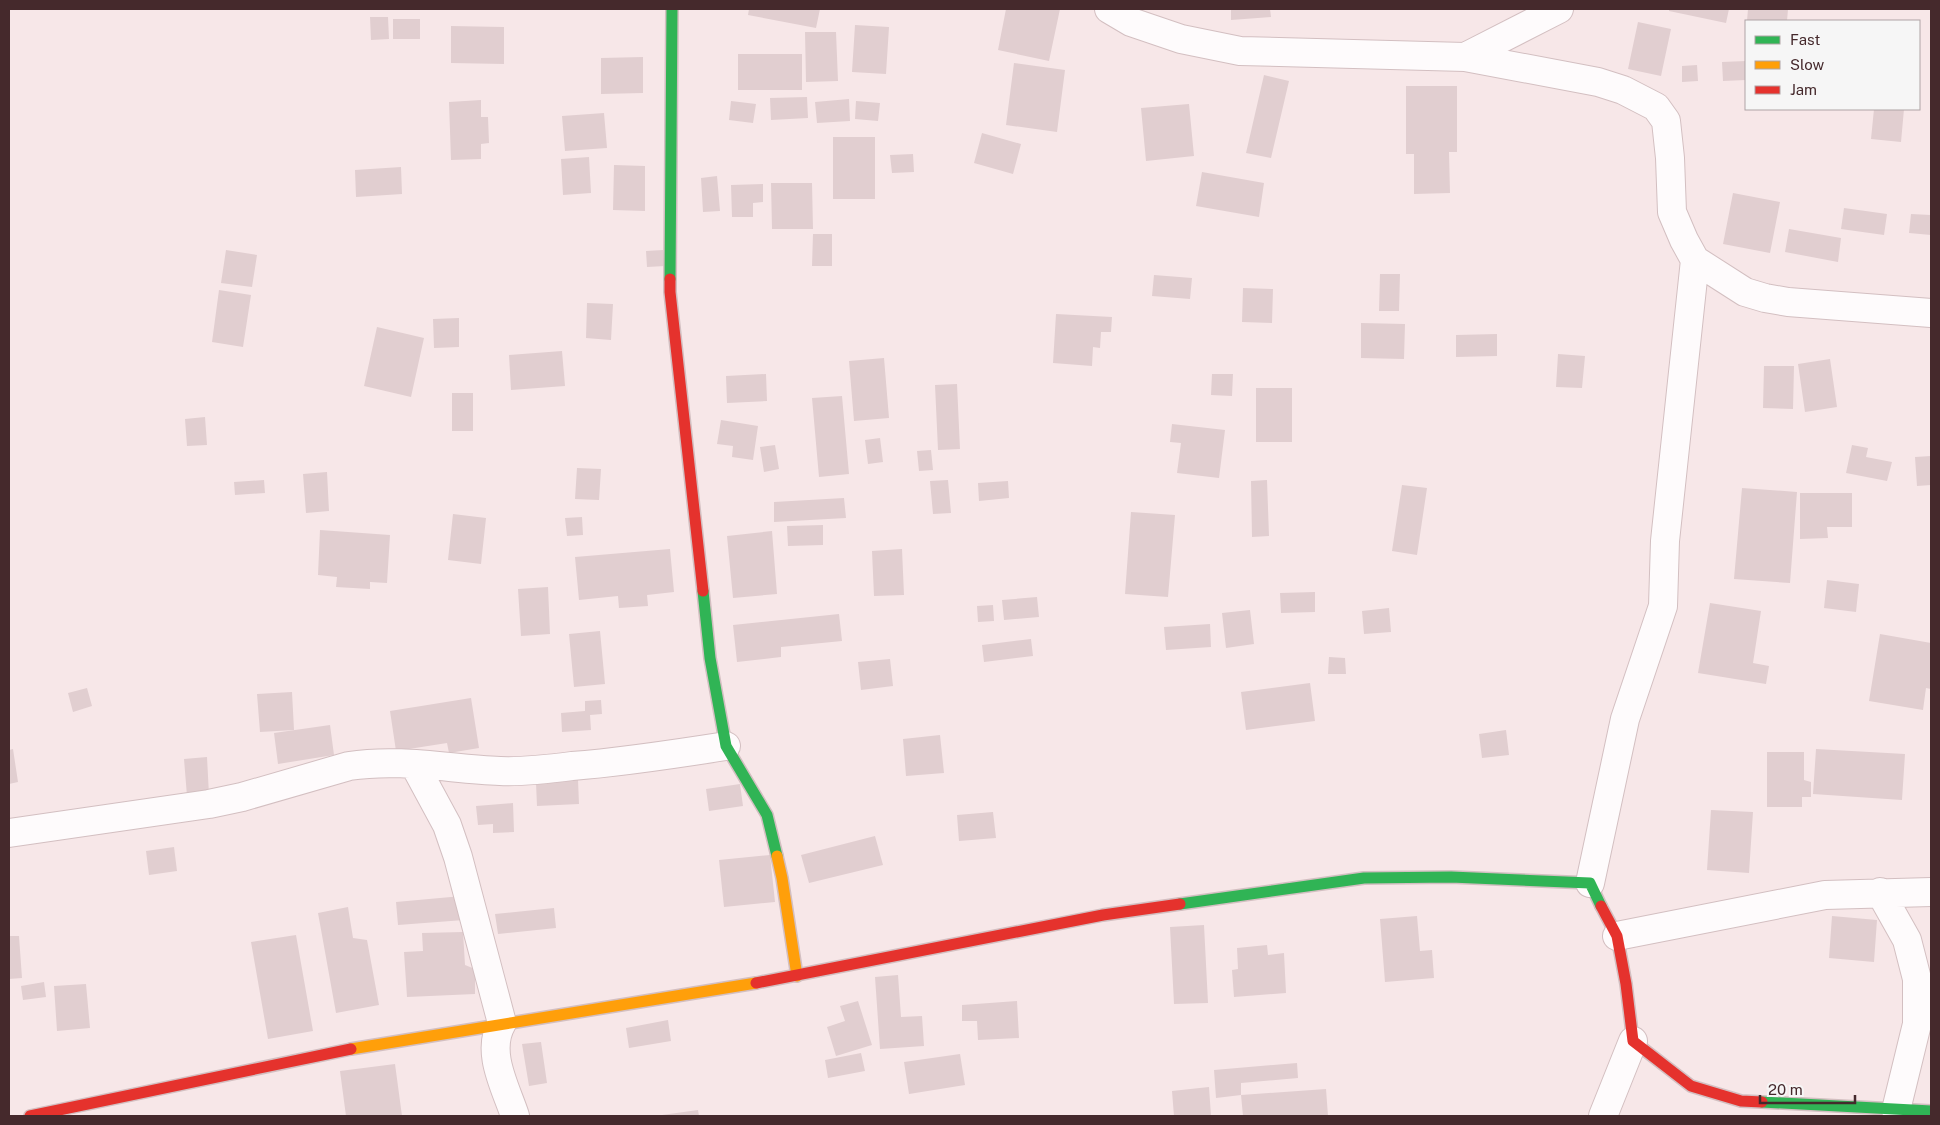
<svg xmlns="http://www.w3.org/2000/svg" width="1940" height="1125" viewBox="0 0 1940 1125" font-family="'Public Sans',sans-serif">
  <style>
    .building { fill: #e1ced0 }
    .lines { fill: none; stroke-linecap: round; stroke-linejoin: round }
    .street-casing { stroke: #d3bfc1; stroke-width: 30 }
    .fast-casing { stroke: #d3bfc1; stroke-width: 14 }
    .slow-casing { stroke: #d3bfc1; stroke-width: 14 }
    .jam-casing { stroke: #d3bfc1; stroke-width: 14 }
    .street { stroke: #fefbfc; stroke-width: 28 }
    .fast { stroke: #30b455; stroke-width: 11 }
    .slow { stroke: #ff9f0a; stroke-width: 11 }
    .jam { stroke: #e5322d; stroke-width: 11 }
  </style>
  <rect width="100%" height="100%" fill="#f7e7e8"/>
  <path class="building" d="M749 9H820L816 28 748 15Z
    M1006 9H1060L1049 61 998 50Z
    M1231 9H1270L1271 17 1231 20Z
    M1669 9H1729L1726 23 1669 11Z
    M1748 9H1788L1787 21H1747Z
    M370 17H388L389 39 371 40Z
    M393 19H420V39H393Z
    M1638 22 1671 29 1661 76 1628 69Z
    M855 25 889 27 886 74 852 72Z
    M451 26 504 27V64L451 63Z
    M805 32H836L838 81 806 82Z
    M738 54H802V90H738Z
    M643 57V93L601 94V58Z
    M1746 61V80L1723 81 1722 62Z
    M1014 63 1065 70 1057 132 1006 125Z
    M1697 65 1698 81 1682 82V66Z
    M1264 75 1289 81 1271 158 1246 153Z
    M1406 86H1457V152H1449L1450 193 1414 194V154H1406Z
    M807 97 808 118 771 120 770 98Z
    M849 99 850 121 817 123 815 102Z
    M481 100V117H488L489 143 481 144V159L451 160 449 102Z
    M731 101 756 104 753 123 729 120Z
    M856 101 880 103 878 121 855 119Z
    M1189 104 1194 156 1146 161 1141 108Z
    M1874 109H1904L1901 142 1871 139Z
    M604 113 607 148 565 151 562 116Z
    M982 133 1021 144 1013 174 974 163Z
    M833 137H875V199H833Z
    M913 154 914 172 892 173 890 155Z
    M589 157 591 193 563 195 561 159Z
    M614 165 645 166V211L613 210Z
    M401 167 402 194 356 197 355 170Z
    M1202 172 1264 183 1259 217 1196 206Z
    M717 176 720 211 703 212 701 178Z
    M771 183H812L813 229H772Z
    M763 184V202L753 203V217H732L731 185Z
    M1733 193 1780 202 1770 253 1723 244Z
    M1844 208 1887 214 1884 235 1841 229Z
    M1911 214 1931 215V235L1909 233Z
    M1789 229 1841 238 1838 262 1785 252Z
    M813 234H832V266H812Z
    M226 250 257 255 252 287 221 283Z
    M663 250 665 266 647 267 646 251Z
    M1380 274H1400L1399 311H1379Z
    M1154 275 1192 278 1190 299 1152 296Z
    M1243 288 1273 289 1272 323 1242 322Z
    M219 290 251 295 243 347 212 342Z
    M587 303 613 304 611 340 586 338Z
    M1056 314 1112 317 1111 332H1101L1100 348 1093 347 1092 366 1053 363Z
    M459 318V347L434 348 433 319Z
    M1361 323 1405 324 1404 359 1361 358Z
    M377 327 424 338 411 397 364 386Z
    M1497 334V356L1456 357V335Z
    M562 351 565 386 511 390 509 355Z
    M1558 354 1585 356 1582 388 1556 387Z
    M884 358 889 418 854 421 849 361Z
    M1830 359 1837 407 1805 412 1798 364Z
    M1764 366H1794L1793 409 1763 408Z
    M766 374 767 401 727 403 726 376Z
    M1212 374H1233L1232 396 1211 395Z
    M957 384 960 449 938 450 935 385Z
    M1256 388H1292V442H1256Z
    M452 393H473V431H452Z
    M842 396 849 474 819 477 812 398Z
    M205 417 207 445 187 446 185 419Z
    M721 420 758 426 753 460 732 457 733 446 717 444Z
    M1172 424 1225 430 1219 478 1177 473 1181 443 1170 442Z
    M880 438 883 462 868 464 865 440Z
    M775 445 779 469 764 472 760 447Z
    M1852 445 1868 448 1866 457 1892 462 1887 481 1846 473Z
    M931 450 933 470 919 471 917 451Z
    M1931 456V485L1917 486 1915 457Z
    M577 468 601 469 599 500 575 499Z
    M327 472 329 511 306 513 303 474Z
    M264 480 265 493 235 495 234 482Z
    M948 480 951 513 933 514 930 481Z
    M1267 480 1269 536 1252 537 1251 481Z
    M1008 481 1009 498 979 501 978 483Z
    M1402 485 1427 488 1417 555 1392 551Z
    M1742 488 1797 492 1790 583 1734 579Z
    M1800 493H1852V527H1827L1828 538 1800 539Z
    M844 498 846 518 774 522V502Z
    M1131 512 1175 515 1168 597 1125 594Z
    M453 514 486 518 481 564 448 560Z
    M582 517 583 535 567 536 565 518Z
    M823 525V545L788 546 787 526Z
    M320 530 390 535 387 583 370 582V589L336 587 337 577 318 575Z
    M772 531 777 594 733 598 727 536Z
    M670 549 674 592 647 595 648 606 619 608 618 596 579 600 575 557Z
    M902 549 904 595 874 596 872 551Z
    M1827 580 1859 584 1856 612 1824 608Z
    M548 587 550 634 521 636 518 589Z
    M1315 592V612L1281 613 1280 593Z
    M1037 597 1039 617 1004 620 1002 600Z
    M1710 603 1761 611 1753 663 1769 666 1766 684 1698 673Z
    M993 605 994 621 978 622 977 606Z
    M1389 608 1391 632 1364 634 1362 611Z
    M1250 610 1254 644 1226 648 1222 613Z
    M839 614 842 641 781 647V657L737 662 733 625Z
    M1210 624 1211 647 1166 650 1164 627Z
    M600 631 605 684 574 687 569 634Z
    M1880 634 1931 643V689L1926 688 1923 710 1869 701Z
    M1031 639 1033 656 984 662 982 645Z
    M1329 657 1345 658 1346 674H1328Z
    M890 659 893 686 861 690 858 662Z
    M1310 683 1315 721 1246 730 1241 692Z
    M87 688 92 706 73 712 68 693Z
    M292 692 294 730 260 732 257 694Z
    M471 698 479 748 449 753 447 743 396 751 390 711Z
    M601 700 602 714 590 715 591 730 562 732 561 713 585 711V701Z
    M330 725 334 755 278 764 274 733Z
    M1506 730 1509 755 1482 758 1479 734Z
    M940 735 944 773 906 776 903 739Z
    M13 749 18 782 9 784V750Z
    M1816 749 1905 754 1902 800 1813 794Z
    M1767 752H1804V780L1811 782V797H1802V807H1767Z
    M207 757 209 795 187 796 184 759Z
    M578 780 579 804 537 806 536 783Z
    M740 784 743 806 709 811 706 789Z
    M513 803 514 832 493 833V824L478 825 476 806Z
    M1711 810 1753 812 1749 873 1707 870Z
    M993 812 996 838 959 841 957 815Z
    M875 836 883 865 809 883 801 855Z
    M174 847 177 871 149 875 146 851Z
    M770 855 775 902 724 907 719 860Z
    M462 896 464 920 398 925 396 902Z
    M348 907 353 938 367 940 379 1005 336 1013 318 913Z
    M554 908 556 928 498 934 495 914Z
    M1417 916 1420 951 1432 950 1434 978 1385 982 1380 919Z
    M1832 916 1877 920 1874 962 1829 958Z
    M1204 925 1208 1003 1174 1004 1170 927Z
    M463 932 465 965 475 969V994L407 997 404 952 423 951 422 933Z
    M296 935 313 1031 268 1039 251 942Z
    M9 936H19L22 978 9 979Z
    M1267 945 1268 955 1284 953 1286 993 1234 997 1232 970 1238 969 1237 948Z
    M898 975 901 1017 922 1016 924 1046 880 1049 875 977Z
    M44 982 46 997 23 1000 21 986Z
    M86 984 90 1028 57 1031 54 986Z
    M858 1001 872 1045 836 1056 827 1027 845 1021 840 1006Z
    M1017 1001 1019 1038 978 1040 977 1021H962V1005Z
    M668 1020 671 1041 629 1048 626 1028Z
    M541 1042 547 1083 529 1086 522 1044Z
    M861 1053 865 1071 828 1078 825 1060Z
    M960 1054 965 1085 909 1094 904 1062Z
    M1297 1063 1298 1078 1241 1083V1095L1216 1098 1214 1070Z
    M395 1064 402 1116H346L340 1071Z
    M1209 1087 1211 1116H1174L1172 1091Z
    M1326 1089 1328 1116H1243L1241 1095Z
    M698 1110 699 1116H662V1115Z"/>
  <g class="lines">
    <g class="street-casing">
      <path id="street" d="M1109 9 1131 22 1181 39 1240 51 1465 57 1598 82 1623 90 1656 107 1666 121 1670 158 1672 212 1684 240 1695 260 1745 292 1765 298 1788 302 1931 313
        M1465 57 1559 9
        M414 764 447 825 458 857 502 1023C485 1052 506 1088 515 1116
        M9 833 209 804 242 797 349 766C400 758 450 769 500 771 524 772 549 769 572 766 624 762 675 754 726 746
        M1590 883 1625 719 1663 606 1665 541 1695 260
        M1880 892 1907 940 1917 979V1024L1896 1110
        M1617 936 1825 895 1931 892
        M1603 1116 1633 1041"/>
    </g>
    <g class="fast-casing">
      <path id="fast" d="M670 279 672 9
        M703 591 710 658 726 746 767 815 777 856
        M1180 904 1364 878 1451 877 1590 883 1601 906
        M1762 1102 1931 1111"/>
    </g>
    <g class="slow-casing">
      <path id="slow" d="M777 856 782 878 797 976
        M351 1049 756 983"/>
    </g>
    <g class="jam-casing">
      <path id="jam" d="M670 279V292L703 591
        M1601 906 1617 936 1626 984 1633 1041 1691 1086 1741 1101 1762 1102
        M756 983 1103 915 1180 904
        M30 1116 351 1049"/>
    </g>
    <use href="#street" class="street"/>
    <use href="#fast" class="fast"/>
    <use href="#slow" class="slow"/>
    <use href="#jam" class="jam"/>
  </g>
  <rect width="1940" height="1125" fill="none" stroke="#45292c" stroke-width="20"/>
  <rect x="1745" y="20" width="175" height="90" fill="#f6f6f6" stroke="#afa4a5"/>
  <rect x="1755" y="36" width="25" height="8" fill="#30b455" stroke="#afa4a5"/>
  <text x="1790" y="45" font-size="15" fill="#45292c">Fast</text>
  <rect x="1755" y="61" width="25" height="8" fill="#ff9f0a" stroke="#afa4a5"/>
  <text x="1790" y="70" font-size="15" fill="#45292c">Slow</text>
  <rect x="1755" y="86" width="25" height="8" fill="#e5322d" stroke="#afa4a5"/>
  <text x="1790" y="95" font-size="15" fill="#45292c">Jam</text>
  <path d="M1760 1095v8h95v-8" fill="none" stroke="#45292c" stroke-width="2.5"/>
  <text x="1768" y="1095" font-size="15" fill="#45292c" stroke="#f6f6f6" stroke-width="4" paint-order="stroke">20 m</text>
</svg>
